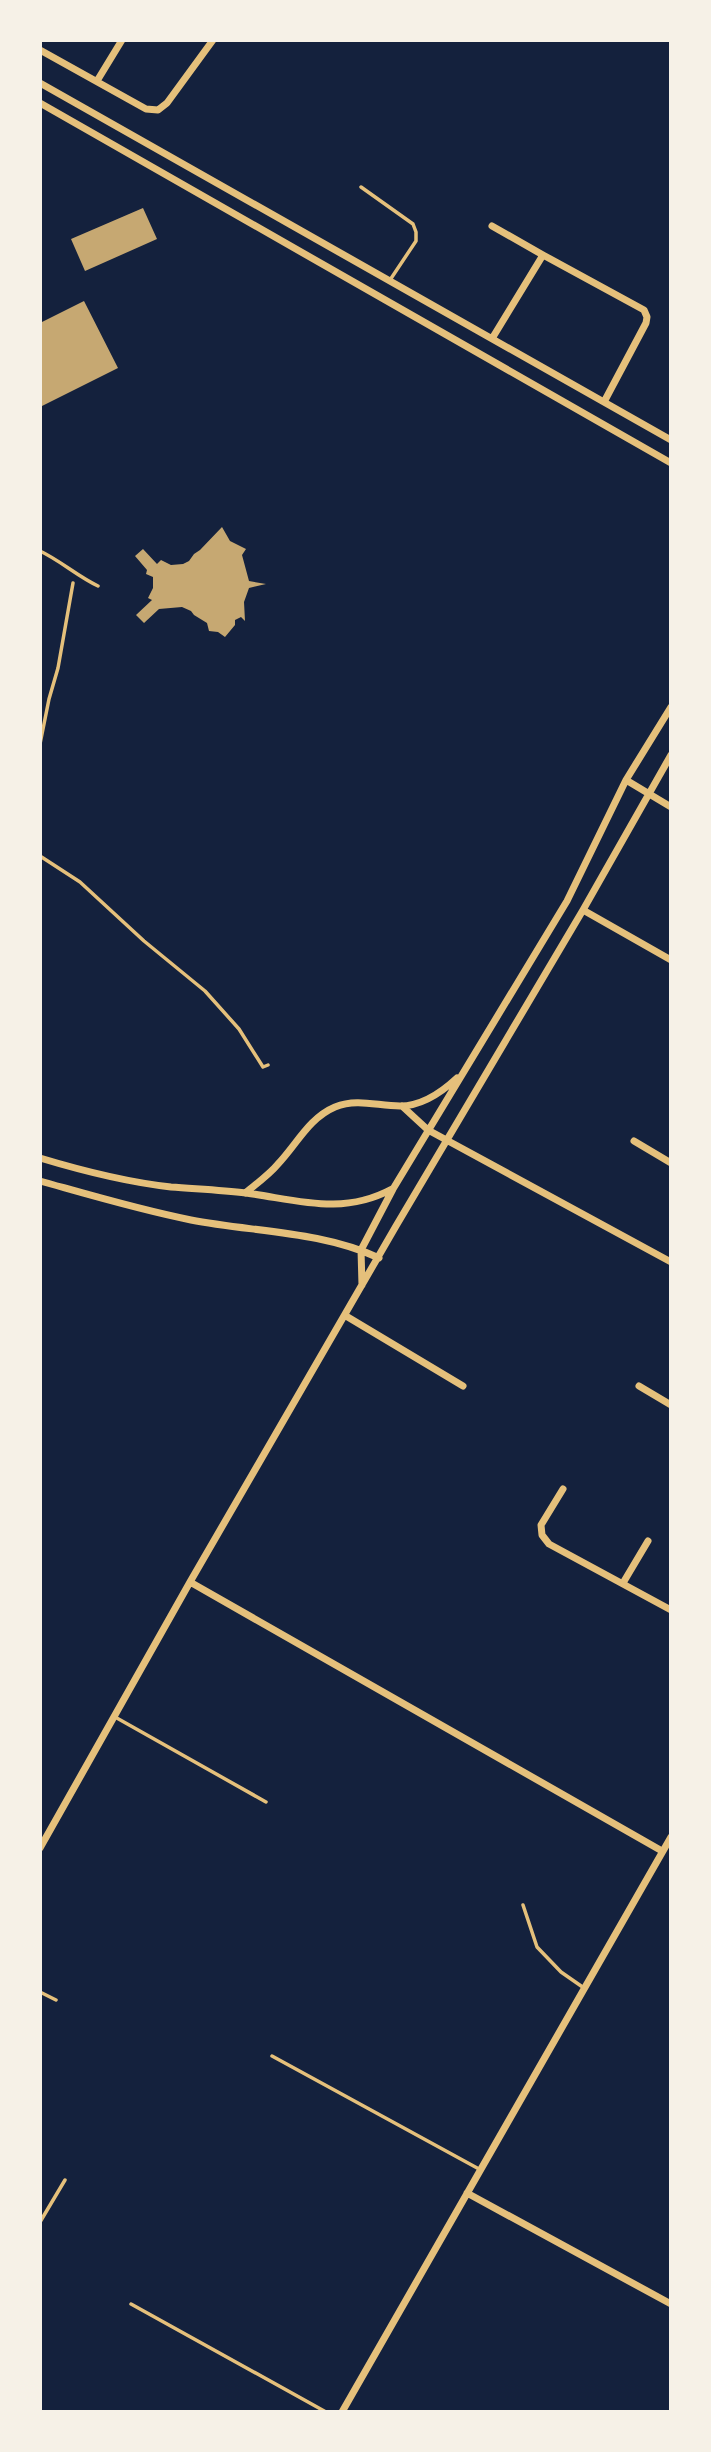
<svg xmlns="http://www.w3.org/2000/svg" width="711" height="2452" viewBox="0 0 711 2452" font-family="'Roboto Serif',serif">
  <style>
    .building { fill: #c6a872 }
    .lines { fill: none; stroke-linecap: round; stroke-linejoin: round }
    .path { stroke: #e5c07b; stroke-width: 3.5 }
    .service { stroke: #e5c07b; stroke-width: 3.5 }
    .minor { stroke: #e5c07b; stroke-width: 7 }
  </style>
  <rect width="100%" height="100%" fill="#14213d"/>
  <path class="building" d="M143 208 157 239 85 271 71 239Z
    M84 301 118 368 40 407V323Z
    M222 527 230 541 246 549 242 555 249 581 266 584 249 588 244 602 245 621 241 617 235 620V625L225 637 218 632 209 631 207 623 194 615 191 611 182 607 159 609 144 623 136 615 152 600 148 598 153 588V577L146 574 147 570 135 556 143 549 157 564 161 560 171 565 183 564 189 561 194 554 200 550Z"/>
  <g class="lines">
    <path class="path" d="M40 744 49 699 58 668 73 583
      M40 856 80 882 144 941 205 991 239 1029 263 1067 268 1065"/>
    <path class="service" d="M361 187 413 224 416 232V241L390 280
      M40 551C61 561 77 576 98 586
      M115 1717 266 1802
      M523 1905 537 1947 561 1972 584 1988
      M40 1992 56 2000
      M272 2056 479 2169
      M40 2222 65 2180
      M131 2304 326 2412"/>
    <path class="minor" d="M40 50 146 109 158 110 167 103 213 40
      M97 81 122 40
      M40 83 671 440
      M40 103 671 463
      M492 226 543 255
      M493 337 543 255 644 310 647 317 646 323 604 402
      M626 780 671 807
      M583 910 671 960
      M402 1106 428 1130 671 1262
      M634 1141 671 1163
      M40 1158C83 1171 126 1182 171 1187 196 1189 221 1190 246 1193 298 1200 342 1216 392 1189
      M40 1181C90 1195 140 1210 191 1220 253 1232 321 1231 379 1258
      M245 1193C256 1184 269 1175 278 1164 297 1144 309 1118 335 1107 358 1098 377 1106 400 1106 422 1106 442 1092 457 1078
      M362 1285 361 1250 393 1189 567 901 626 780 671 707
      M346 1316 463 1386
      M639 1386 671 1405
      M563 1489 541 1525 542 1535 549 1544 671 1610
      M190 1582 662 1851
      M623 1583 648 1541
      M40 1848 190 1582 396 1226 583 910 671 755
      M467 2193 671 2304
      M342 2412 671 1837"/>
  </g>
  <rect width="711" height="2452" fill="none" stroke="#f6f1e7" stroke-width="84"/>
</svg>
